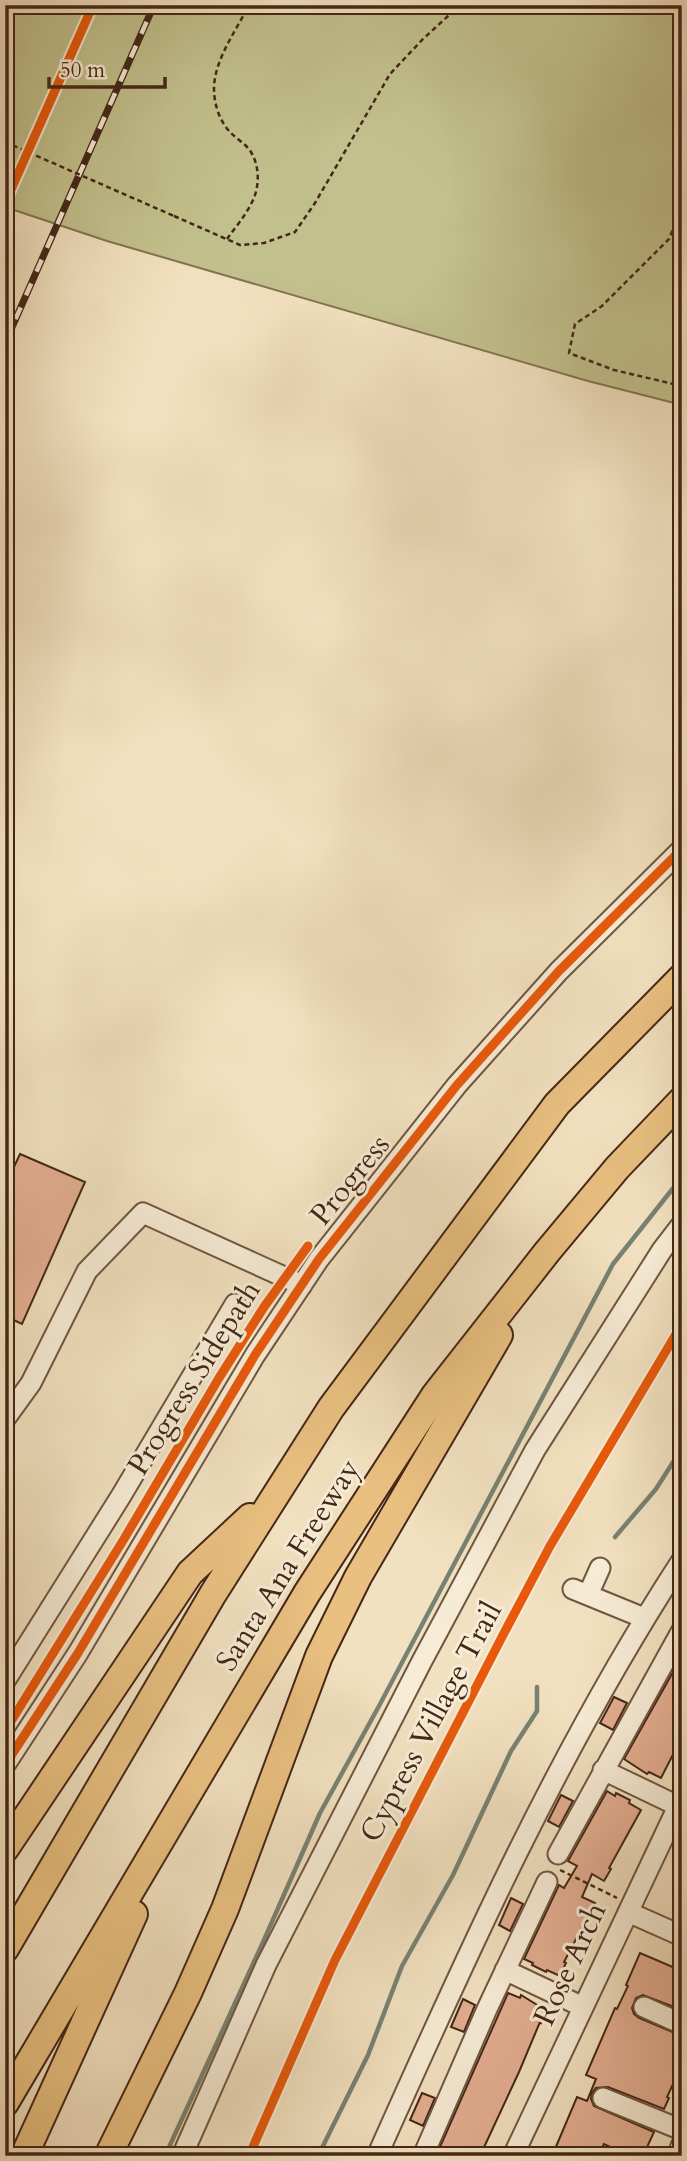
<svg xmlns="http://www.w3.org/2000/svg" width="687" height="2161" viewBox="0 0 687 2161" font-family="Cardo,serif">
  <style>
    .green { fill: #c2c18d; stroke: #837452; stroke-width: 2 }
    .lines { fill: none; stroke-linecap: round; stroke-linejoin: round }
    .stream { stroke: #788273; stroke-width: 4.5 }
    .building { fill: #e3ae91; stroke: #442717; stroke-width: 2 }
    .minor-casing { stroke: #705641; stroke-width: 23 }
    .highway-casing { stroke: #442717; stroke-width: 30 }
    .path { stroke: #442717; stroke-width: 2.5; stroke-dasharray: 5 3.5; stroke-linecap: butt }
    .minor { stroke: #f7ecd6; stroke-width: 19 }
    .highway { stroke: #e9c080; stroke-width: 26 }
    .rail-casing { stroke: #442717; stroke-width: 7 }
    .rail { stroke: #f7ecd6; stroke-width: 4.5; stroke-dasharray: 13; stroke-linecap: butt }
    .path-bridge { stroke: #442717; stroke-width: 2.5; stroke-dasharray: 5 3.5; stroke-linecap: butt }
    .cycleway-casing { stroke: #f7ecd6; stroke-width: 13 }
    .cycleway { stroke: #e8590c; stroke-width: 9 }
    .labels { text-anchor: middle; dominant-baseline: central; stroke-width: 6; stroke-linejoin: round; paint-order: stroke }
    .street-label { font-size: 30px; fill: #442717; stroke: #f7ecd6 }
  </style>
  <rect width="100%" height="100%" fill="#f2e1c0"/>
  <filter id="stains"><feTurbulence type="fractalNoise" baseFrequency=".00286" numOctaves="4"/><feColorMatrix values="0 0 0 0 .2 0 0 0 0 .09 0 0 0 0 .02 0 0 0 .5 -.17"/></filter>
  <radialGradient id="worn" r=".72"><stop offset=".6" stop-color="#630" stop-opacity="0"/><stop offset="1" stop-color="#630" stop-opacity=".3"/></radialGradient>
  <path class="green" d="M5 5H682V405L588 381 107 241 5 207Z"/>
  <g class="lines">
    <path class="stream" d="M615 1537 656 1489 682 1448
      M165 2156 264 1940 320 1813 379 1706 613 1264 682 1177
      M318 2156 368 2055 402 1966 453 1875 511 1751 537 1711V1687"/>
  </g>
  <path class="building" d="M20 1154 85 1182 22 1324 5 1316V1186Z
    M682 1656V1737L661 1778 649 1772 647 1774 624 1759Z
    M614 1697 627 1703 613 1730 600 1723Z
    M607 1791 615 1796 616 1793 630 1800 629 1803 641 1810 609 1868 611 1869 604 1881 592 1874 582 1897 595 1903 564 1962 566 1963 560 1976 547 1970 546 1972 532 1965 533 1963 524 1959 559 1885 564 1888 577 1866 568 1861Z
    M561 1795 573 1801 559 1827 548 1821Z
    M511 1898 523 1904 510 1931 499 1925Z
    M640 1953 682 1971V2010L643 1995 636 1998 632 2008 634 2014 639 2018 682 2036V2065L667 2097 669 2098 664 2109 608 2087 596 2088 592 2093 591 2099 594 2106 654 2132 643 2156H630L604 2144 598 2156H552L577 2097 587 2101 596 2079 586 2075 615 2008 617 2009 628 1986 626 1985Z
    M508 1993 520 1998 521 1995 547 2011 541 2023 540 2022 519 2072 480 2156H436Z
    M463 1999 475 2005 464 2032 451 2027Z
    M422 2093 435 2098 423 2126 410 2120Z"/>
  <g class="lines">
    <g class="minor-casing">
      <path id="minor" d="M5 1419 31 1383 87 1271 143 1213 302 1285
        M573 1589 644 1618
        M588 1595 600 1568
        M5 1681 121 1496 235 1304
        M5 1765 78 1653 255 1355 319 1259 457 1085 559 971 682 849
        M603 1770 678 1806
        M558 1854 682 1630
        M628 1912 682 1936
        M505 1970 583 2007
        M644 2007 682 2024
        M603 2098 682 2130
        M182 2156 266 1965 422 1661 535 1450 662 1250 682 1224
        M377 2156C468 1952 560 1747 682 1560
        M423 2156 487 2009 547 1882
        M513 2156 682 1798
        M677 2156 682 2144"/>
    </g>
    <g class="highway-casing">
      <path id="highway" d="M5 1849 190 1573 250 1517
        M5 1949 213 1594 331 1408 557 1104 682 977
        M5 2103 307 1593 435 1395 547 1252 617 1168 682 1100
        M24 2156 134 1914
        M108 2156 188 1993 225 1909 319 1656 358 1577 499 1335"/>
    </g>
    <path class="path" d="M682 207 669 239 602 306 575 324 569 353 614 370 682 386
      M174 216 240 245 264 243 295 232 315 203 390 74 422 40 460 5
      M227 239C235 228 245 216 251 204 260 188 260 167 251 152 246 144 237 139 231 133 220 122 214 105 214 89 214 60 236 31 249 5
      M560 1870 617 1898"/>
    <use href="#minor" class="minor"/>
    <use href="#highway" class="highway"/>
    <g class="rail-casing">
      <path id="rail" d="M5 343 154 5"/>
    </g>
    <use href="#rail" class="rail"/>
    <path class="path-bridge" d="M5 142 174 216"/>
    <g class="cycleway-casing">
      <path id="cycleway" d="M5 203 93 5
        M5 1731 124 1539 219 1378 264 1307 308 1246
        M5 1765 78 1653 255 1355 319 1259 457 1085 559 971 682 849
        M249 2156 335 1960 503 1635 550 1546 682 1324"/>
    </g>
    <use href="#cycleway" class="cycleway"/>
  </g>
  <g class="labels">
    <g class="street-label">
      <text transform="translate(350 1180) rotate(-51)">Progress</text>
      <text transform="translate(194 1378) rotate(-58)">Progress Sidepath</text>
      <text transform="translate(288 1565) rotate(-58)">Santa Ana Freeway</text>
      <text transform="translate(431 1722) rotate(-62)">Cypress Village Trail</text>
      <text transform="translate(570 1964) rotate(-65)">Rose Arch</text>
    </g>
  </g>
  <rect width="687" height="2161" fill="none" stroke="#f2e1c0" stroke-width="28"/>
  <rect x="7" y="7" width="673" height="2147" fill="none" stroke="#442717" stroke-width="3.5"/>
  <rect x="14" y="14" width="659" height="2133" fill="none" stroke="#442717" stroke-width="2"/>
  <path d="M49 77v10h116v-10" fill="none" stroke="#442717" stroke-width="3.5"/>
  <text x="60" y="77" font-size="21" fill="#442717" stroke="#f7ecd6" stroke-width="5" paint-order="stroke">50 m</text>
  <rect width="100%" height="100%" filter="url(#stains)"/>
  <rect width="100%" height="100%" fill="url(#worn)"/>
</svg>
